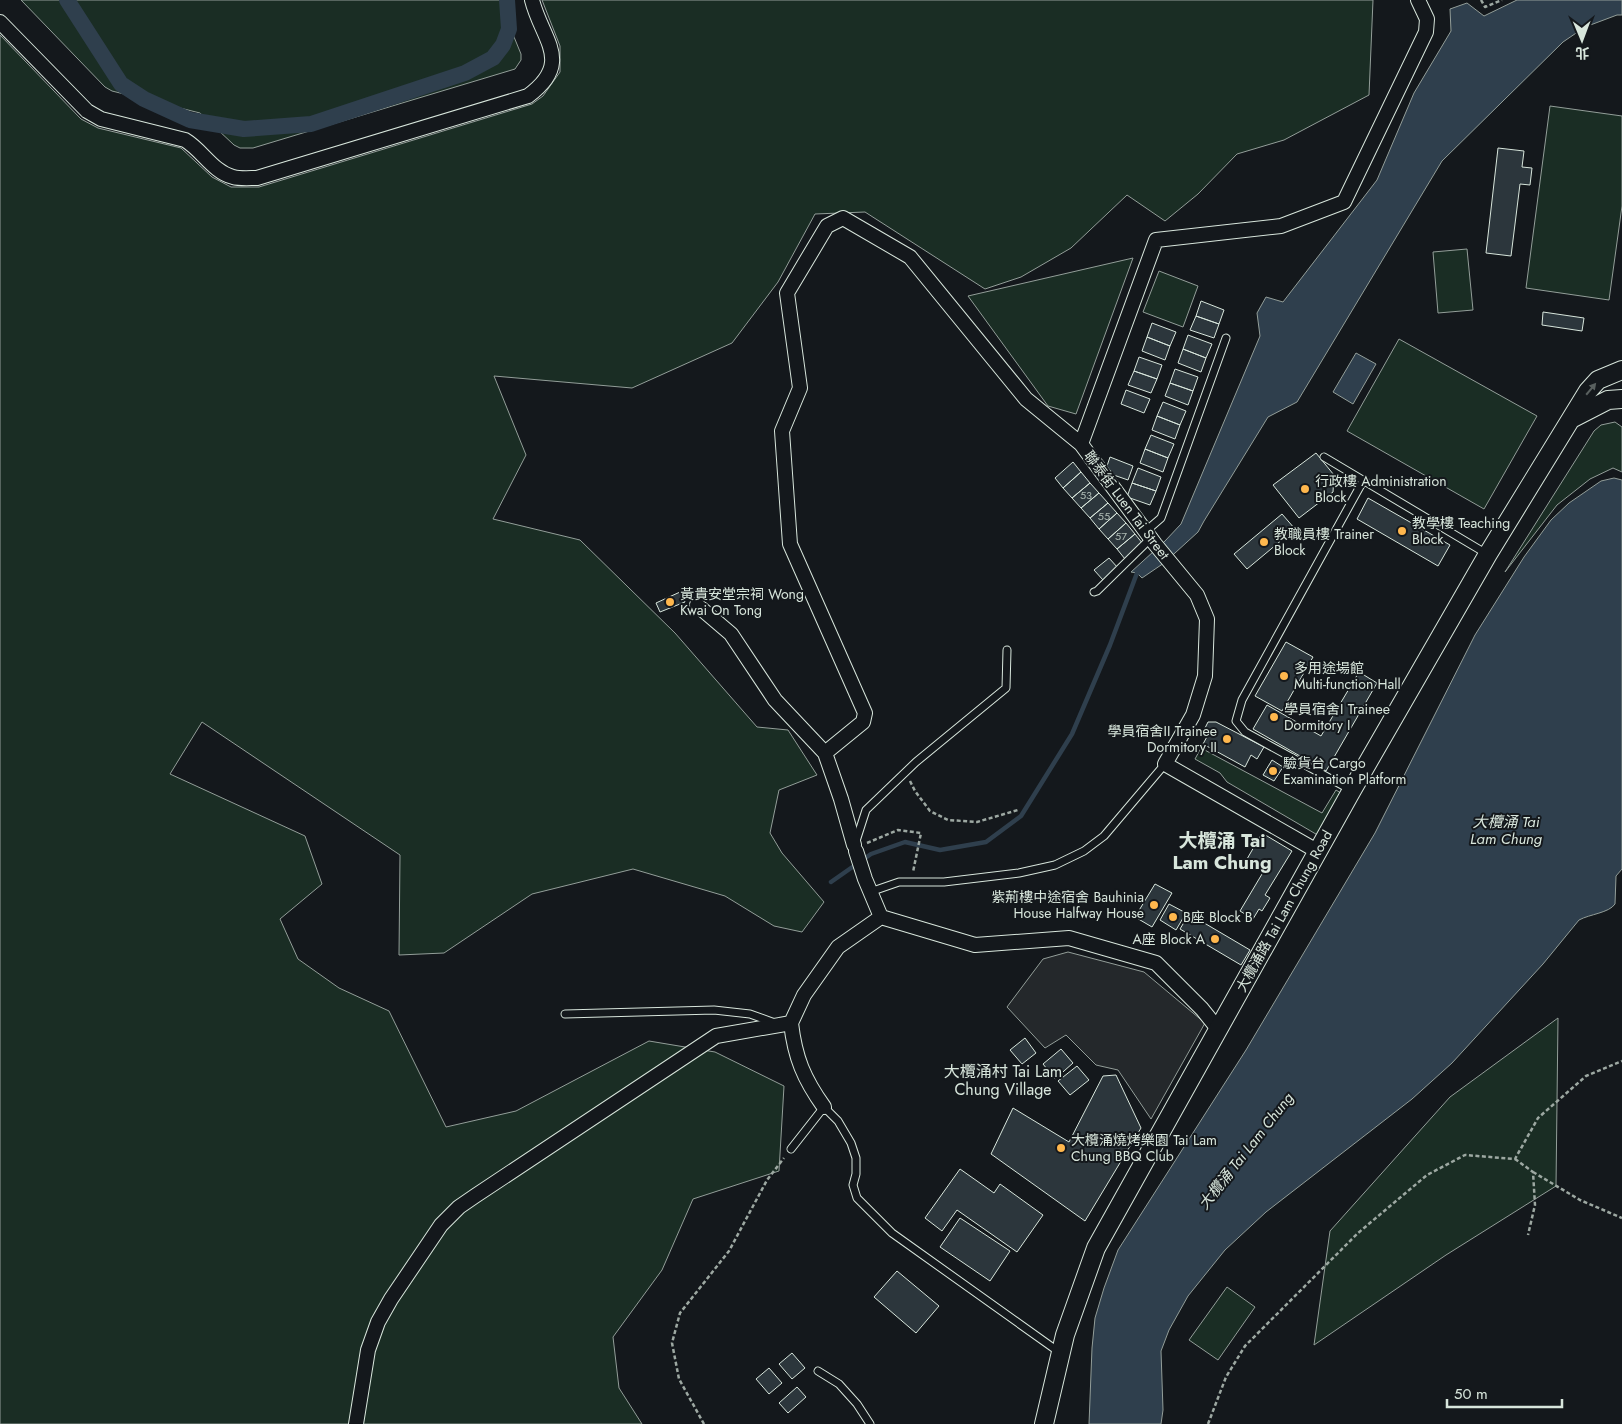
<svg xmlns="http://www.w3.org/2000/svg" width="1622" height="1424" viewBox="0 0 1622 1424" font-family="Jost,'Noto Sans TC',sans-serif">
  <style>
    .green { fill: #1a2d24; stroke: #939e99 }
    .parking { fill: #24282b; stroke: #939e99 }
    .water { fill: #2f3f4d; stroke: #939e99 }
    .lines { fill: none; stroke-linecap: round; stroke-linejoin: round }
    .stream { stroke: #2f3f4d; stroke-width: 4.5 }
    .canal { stroke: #2f3f4d; stroke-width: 16 }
    .building { fill: #2c363c; stroke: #d8e6dc }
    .service-casing { stroke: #d8e6dc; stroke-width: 9 }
    .minor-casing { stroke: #d8e6dc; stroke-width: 16 }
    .tertiary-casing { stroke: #d8e6dc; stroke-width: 20 }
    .path { stroke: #9da8a2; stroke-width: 2.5; stroke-dasharray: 4 2.5; stroke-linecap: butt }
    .service { stroke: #14181c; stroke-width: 7 }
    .minor { stroke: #14181c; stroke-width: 14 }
    .tertiary { stroke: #14181c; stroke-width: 18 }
    .oneway { fill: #59605f }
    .poi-dot { fill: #ffb74d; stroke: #14181c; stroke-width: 2 }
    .labels { text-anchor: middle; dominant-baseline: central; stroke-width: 4; stroke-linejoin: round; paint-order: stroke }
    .number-label { font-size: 11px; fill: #adbab4 }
    .poi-label { font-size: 14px; fill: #d8e6dc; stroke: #14181c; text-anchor: start }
    .street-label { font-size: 14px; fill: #d8e6dc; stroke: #14181c }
    .water-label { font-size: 15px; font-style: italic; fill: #d8e6dc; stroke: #14181c }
    .quarter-label { font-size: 16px; fill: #d8e6dc; stroke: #14181c }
    .district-label { font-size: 19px; font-weight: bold; fill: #d8e6dc; stroke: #14181c }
  </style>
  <rect width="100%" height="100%" fill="#14181c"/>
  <path class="green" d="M21 0H503V10L521 54V60L515 69 253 148H240L234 145 200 113 112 91 105 87Z
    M542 0H1373L1369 95 1284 140 1237 154 1198 194 1165 221 1127 195 1071 248 1021 277 985 289 865 212 815 214 778 282 732 343 632 388 494 376 526 455 493 519 580 540 675 633 757 727 788 730 817 775 779 790 770 833 782 853 824 902 802 932 774 926 725 896 633 869 532 894 444 953 399 955 400 855 202 722 170 774 305 836 322 884 280 919 298 959 339 988 389 1011 446 1127 516 1111 649 1041 715 1052 784 1086 779 1171 693 1199 662 1270 613 1337 619 1388 642 1424H0V35L81 119 98 128 181 148 212 177 231 187H259L532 104 543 96 560 72V46Z
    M1550 106 1622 116V206L1609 300 1526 288Z
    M1467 249 1473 310 1438 313 1433 252Z
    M1133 258 1076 414 1048 406 968 296Z
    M1159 271 1198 286 1183 327 1143 312Z
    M1399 339 1537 416 1484 509 1347 431Z
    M1615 422 1622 427V472L1613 468 1590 479 1557 505 1505 572 1594 431 1601 425Z
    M1201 748 1322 813 1336 790 1344 795 1321 837 1227 782 1220 773 1195 759Z
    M1558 1018 1556 1186 1446 1255 1314 1345 1330 1231 1450 1097Z
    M1227 1287 1255 1307 1218 1360 1189 1340Z"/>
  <path class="parking" d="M1068 952 1144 972 1205 1023 1151 1119 1118 1070 1096 1065 1066 1035 1045 1048 1007 1007 1043 959Z"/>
  <path class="water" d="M1517 0H1622V15H1617L1585 27 1563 42 1442 161 1297 402 1268 417 1204 521 1198 532 1164 563 1142 578 1137 573 1131 572 1165 541 1181 524 1260 336 1257 313 1266 297 1283 302 1377 180 1414 93 1451 31 1450 9 1467 3 1484 16Z
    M1356 353 1376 364 1353 404 1333 392Z
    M1614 478 1622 480V869L1616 876 1615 904C1609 913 1590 914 1579 920L1543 964 1452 1063 1412 1099 1266 1212 1225 1250 1188 1296 1169 1330 1161 1351 1163 1410 1161 1424H1089L1092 1348 1095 1318 1104 1288 1118 1250 1246 1050 1375 833 1475 635 1524 557 1551 520 1569 503 1601 481Z"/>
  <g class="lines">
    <path class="stream" d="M831 882 871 854 905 842 940 850 986 842 1021 816 1072 734 1110 645 1137 573 1140 571"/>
    <path class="canal" d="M67 0 121 84 144 99 190 120 244 129 311 124 465 73 493 58 503 45 509 29 507 0"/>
  </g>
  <path class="building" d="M1498 148 1524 151 1522 167 1532 168 1530 185 1520 184 1511 256 1486 253Z
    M1201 301 1224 310 1219 324 1196 316Z
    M1543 312 1584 318 1582 331 1542 325Z
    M1196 316 1219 324 1214 338 1190 330Z
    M1152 323 1176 332 1170 346 1147 337Z
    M1188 335 1212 344 1206 358 1183 349Z
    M1147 337 1170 346 1165 360 1142 351Z
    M1183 349 1206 358 1201 372 1178 363Z
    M1139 357 1162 365 1157 379 1134 371Z
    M1175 369 1198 377 1193 391 1170 383Z
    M1134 371 1157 379 1151 393 1128 385Z
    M1170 383 1193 391 1188 405 1165 396Z
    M1126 390 1150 399 1144 413 1121 404Z
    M1163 402 1186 411 1180 425 1157 416Z
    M1157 416 1180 425 1175 439 1152 430Z
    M1151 435 1174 444 1168 458 1145 449Z
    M1145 449 1168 458 1163 472 1140 463Z
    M1316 453 1334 475 1333 492 1299 518 1273 485Z
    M1110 457 1133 466 1128 480 1105 472Z
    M1073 462 1081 472 1063 488 1055 478Z
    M1138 468 1161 477 1156 491 1132 483Z
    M1081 472 1090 483 1072 498 1063 488Z
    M1090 483 1099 493 1081 508 1072 498Z
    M1132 483 1156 491 1150 505 1127 497Z
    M1099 493 1108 503 1090 518 1081 508Z
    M1368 498 1450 545 1438 566 1357 519Z
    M1108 503 1117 513 1099 529 1090 518Z
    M1117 513 1126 523 1108 539 1099 529Z
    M1282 514 1295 529 1247 569 1234 554Z
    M1126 523 1135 534 1117 549 1108 539Z
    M1135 534 1143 544 1125 559 1117 549Z
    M1109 558 1118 568 1103 580 1094 570Z
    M680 592 685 602 660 612 656 603Z
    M1286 642 1313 657 1282 711 1255 696Z
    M1359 672 1377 683 1326 771 1253 729 1267 705 1321 736Z
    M1208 722H1216L1264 747 1257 759 1251 755 1245 767 1203 744 1209 733 1204 730Z
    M1272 760 1283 767 1274 781 1263 775Z
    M1262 833 1292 851 1265 895 1270 898 1262 911 1259 909 1253 919 1240 911 1265 869 1247 859Z
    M1155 884 1172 893 1152 927 1135 917Z
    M1169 904 1186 913 1176 930 1160 920Z
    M1189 914 1250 950 1241 965 1180 929Z
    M1025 1038 1036 1053 1022 1064 1010 1050Z
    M1061 1049 1073 1063 1055 1079 1043 1064Z
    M1077 1066 1089 1080 1070 1095 1058 1081Z
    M1116 1075 1141 1128 1085 1221 991 1154 1013 1108 1069 1142 1103 1076Z
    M960 1169 994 1193 1000 1184 1043 1215 1017 1252 957 1210 942 1231 925 1218Z
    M960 1218 1010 1251 990 1281 940 1247Z
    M897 1271 939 1306 916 1333 874 1297Z
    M792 1353 805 1368 792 1379 779 1364Z
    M769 1368 782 1383 769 1394 756 1379Z
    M797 1387 806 1397 788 1413 779 1403Z"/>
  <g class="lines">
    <g class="service-casing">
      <path id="service" d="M1324 457 1487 554
        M1146 531 1161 518 1226 338
        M1094 592 1097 591 1151 538
        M1351 790 1245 732 1236 721 1242 700 1363 481
        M856 841 866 810 916 762 1006 688 1007 650
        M870 892 899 882H944L1019 873 1055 865 1084 851 1104 836 1165 764
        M565 1014 714 1010 750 1014 775 1023
        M791 1149 824 1107 838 1121 851 1143 856 1158V1174L853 1185 857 1198 892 1233 1059 1352
        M818 1371 839 1384 857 1404 870 1424"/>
    </g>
    <g class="minor-casing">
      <path id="minor" d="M0 22 87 111 101 119 185 140C202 150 213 172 233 177 240 179 250 178 257 178L528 96C574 62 542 40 532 0
        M1081 444 1156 240 1281 226 1344 202 1426 32 1427 19 1418 0
        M697 605 731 634 775 700 825 753 841 799 854 845
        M825 753 863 722 865 713 790 544 782 431 800 388 787 293 827 226 843 218 910 257 1026 399 1081 444 1155 544 1197 595 1207 619 1205 676 1193 715 1165 764 1317 851
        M856 851 865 879 881 917 975 945 1069 938 1156 963 1202 1009 1218 1029
        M791 1023C795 1058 804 1079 824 1107
        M356 1424 368 1350 378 1322 391 1299 441 1225 459 1207 475 1196 716 1036 791 1023 804 995 838 947 881 917"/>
    </g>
    <g class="tertiary-casing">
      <path id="tertiary" d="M1573 418 1608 400 1622 399
        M1044 1424 1065 1335 1096 1248 1352 790 1488 554 1588 391 1598 380 1622 370"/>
    </g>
    <path class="path" d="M1481 0 1485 7 1502 0
      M910 781 915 791 930 811 948 820 977 822 1018 810
      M867 843 898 830 921 833 913 872
      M1515 1159 1533 1172 1535 1205 1528 1235
      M1533 1172 1580 1200 1622 1218
      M704 1424 679 1379 672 1343 680 1313 729 1251 767 1180 784 1158
      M1208 1424 1226 1377 1245 1346 1358 1233 1427 1175 1465 1155 1515 1159 1538 1118 1586 1076 1622 1061"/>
    <use href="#service" class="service"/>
    <use href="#minor" class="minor"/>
    <use href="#tertiary" class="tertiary"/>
  </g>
  <defs><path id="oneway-solid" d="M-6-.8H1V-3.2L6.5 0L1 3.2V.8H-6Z" transform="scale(1.25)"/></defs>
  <use class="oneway" href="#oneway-solid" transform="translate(1591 389) rotate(-50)"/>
  <g class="poi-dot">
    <circle cx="1305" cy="489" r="5"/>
    <circle cx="1402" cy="531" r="5"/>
    <circle cx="1264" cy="542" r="5"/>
    <circle cx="670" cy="602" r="5"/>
    <circle cx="1284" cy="676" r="5"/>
    <circle cx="1274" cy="717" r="5"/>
    <circle cx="1227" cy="739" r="5"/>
    <circle cx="1273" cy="771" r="5"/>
    <circle cx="1154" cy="905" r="5"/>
    <circle cx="1173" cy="917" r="5"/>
    <circle cx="1215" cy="939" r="5"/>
    <circle cx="1061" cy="1148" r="5"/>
  </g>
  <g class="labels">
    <g class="number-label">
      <text x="1086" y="495">53</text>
      <text x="1104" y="516">55</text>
      <text x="1121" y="536">57</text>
    </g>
    <g class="poi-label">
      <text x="1315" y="481">行政樓 Administration<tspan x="1315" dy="16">Block</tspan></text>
      <text x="1412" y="523">教學樓 Teaching<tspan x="1412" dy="16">Block</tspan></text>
      <text x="1274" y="534">教職員樓 Trainer<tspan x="1274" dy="16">Block</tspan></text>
      <text x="680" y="594">黃貴安堂宗祠 Wong<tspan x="680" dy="16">Kwai On Tong</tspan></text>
      <text x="1294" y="668">多用途場館<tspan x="1294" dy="16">Multi-function Hall</tspan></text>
      <text x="1284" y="709">學員宿舍I Trainee<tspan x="1284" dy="16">Dormitory I</tspan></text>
      <text x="1217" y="731" text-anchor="end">學員宿舍II Trainee<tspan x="1217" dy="16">Dormitory II</tspan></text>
      <text x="1283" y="763">驗貨台 Cargo<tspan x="1283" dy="16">Examination Platform</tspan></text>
      <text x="1144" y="897" text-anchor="end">紫荊樓中途宿舍 Bauhinia<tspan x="1144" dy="16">House Halfway House</tspan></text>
      <text x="1183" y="917">B座 Block B</text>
      <text x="1205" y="939" text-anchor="end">A座 Block A</text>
      <text x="1071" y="1140">大欖涌燒烤樂園 Tai Lam<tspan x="1071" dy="16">Chung BBQ Club</tspan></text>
    </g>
    <g class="street-label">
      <text transform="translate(1127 505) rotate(53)">聯泰街 Luen Tai Street</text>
      <text transform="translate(1284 911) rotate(-61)">大欖涌路 Tai Lam Chung Road</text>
    </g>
    <g class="water-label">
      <text x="1506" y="822">大欖涌 Tai<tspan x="1506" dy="17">Lam Chung</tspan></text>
      <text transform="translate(1246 1151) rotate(-52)">大欖涌 Tai Lam Chung</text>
    </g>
    <g class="quarter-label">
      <text x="1003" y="1071">大欖涌村 Tai Lam<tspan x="1003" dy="18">Chung Village</tspan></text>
    </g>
    <g class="district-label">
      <text x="1222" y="840">大欖涌 Tai<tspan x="1222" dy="22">Lam Chung</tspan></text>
    </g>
  </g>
  <g transform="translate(1582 40) rotate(179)" stroke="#14181c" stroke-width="4" paint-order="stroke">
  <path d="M0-4L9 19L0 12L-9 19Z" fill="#d8e6dc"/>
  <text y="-8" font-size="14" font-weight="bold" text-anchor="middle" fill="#d8e6dc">北</text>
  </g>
  <path d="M1447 1399v8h115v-8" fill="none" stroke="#d8e6dc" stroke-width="2.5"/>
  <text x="1454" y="1399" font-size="15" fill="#d8e6dc" stroke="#14181c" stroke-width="4" paint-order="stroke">50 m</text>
</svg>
